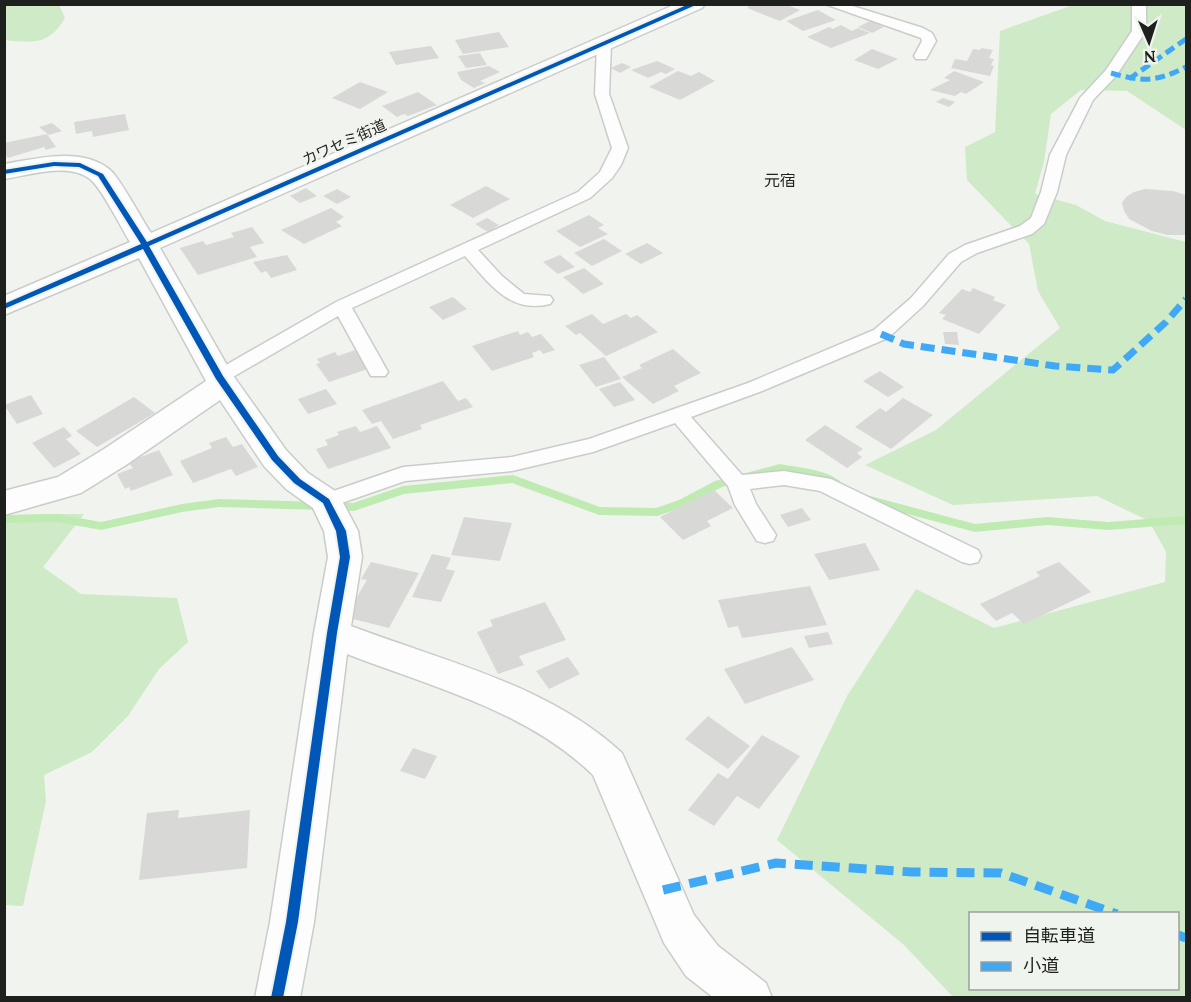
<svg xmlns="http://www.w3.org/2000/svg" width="1191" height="1002" viewBox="0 0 1191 1002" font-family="Lora,'Noto Sans JP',serif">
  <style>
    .green { fill: #cfeac7; fill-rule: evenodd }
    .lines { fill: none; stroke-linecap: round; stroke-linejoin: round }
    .stream { fill: #bfebb2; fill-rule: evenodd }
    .building { fill: #d8d9d6 }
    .lane-casing { stroke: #caccca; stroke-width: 3 }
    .street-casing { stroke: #caccca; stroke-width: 3 }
    .lane { fill: #fdfdfd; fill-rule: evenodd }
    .street { fill: #fdfdfd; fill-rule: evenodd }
    .quiet-far2 { stroke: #3fa9f5; stroke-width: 5; stroke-dasharray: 10 5; stroke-linecap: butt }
    .quiet-far1 { stroke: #3fa9f5; stroke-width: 7; stroke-dasharray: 14 7; stroke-linecap: butt }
    .quiet { stroke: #3fa9f5; stroke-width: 9; stroke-dasharray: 18 9; stroke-linecap: butt }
    .cycleway-casing { stroke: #f0f4ee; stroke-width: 4 }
    .cycleway { fill: #0057b8; fill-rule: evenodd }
    .labels { text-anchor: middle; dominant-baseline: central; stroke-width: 5; stroke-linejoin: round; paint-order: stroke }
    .far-street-label { font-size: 15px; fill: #1e201e; stroke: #f0f4ee }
    .far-neighbourhood-label { font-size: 16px; fill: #1e201e; stroke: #f0f4ee }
  </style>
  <rect width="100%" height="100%" fill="#f1f3ef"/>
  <path class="green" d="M4 5H59L65 18C49 45 34 43 5 40Z
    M1073 5H1186V130L1127 91 1081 90 1051 114 1044 162 1035 194 1076 205 1105 221 1186 242V997H953L904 945 777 840 847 696 916 589 994 628 1165 582 1166 552 1149 521 1097 496 953 505 865 465 936 430 1060 328 1038 291 1029 244 967 180 965 147 995 132 1000 31ZM970 914H1178V988H970Z
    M44 514H84L43 567 81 594 177 598 188 642 159 669 128 716 92 752 44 775 46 801 23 906 5 905V516Z"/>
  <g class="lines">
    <path class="stream" d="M780 464C800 468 829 469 843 484L838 488 821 480 780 472 722 487 687 506 657 516 599 515 512 483 404 494 354 511 219 507 182 512 101 530 57 522 4 523V515L57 514 101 522 182 504 219 499 353 503 403 486 513 475 600 507 656 508 679 500 715 481Z
      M870 496 975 524 1047 517 1108 522 1186 516V524L1108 530 1047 525 975 532 866 503 865 500 866 497Z"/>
  </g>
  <path class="building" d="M745 5H787L800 10 780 21 747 8 749 6Z
    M818 10 836 20 803 31 786 21Z
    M870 21 884 27 872 33 858 27Z
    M841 25 852 31 858 28 870 33 831 48 807 37 829 27 833 29Z
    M499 32 509 47 463 54 455 40Z
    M431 46 439 58 396 65 389 52Z
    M981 48 993 50 989 58 994 59 991 65 994 66 990 76 951 68 955 59 967 61 973 49 980 50Z
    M872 49 898 59 878 69 854 60Z
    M480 53 487 65 466 68 458 56Z
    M657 61 675 69 666 74 661 72 648 78 631 70Z
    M622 63 631 67 620 73 611 68Z
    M489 66 500 72 480 81 485 83 474 88 461 80 457 72Z
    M678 71 691 76 699 72 715 81 680 100 649 87Z
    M954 71 984 82 966 94 961 92 955 96 930 90 950 80 944 78Z
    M360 82 388 92 360 109 332 98Z
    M418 92 437 105 408 116 404 114 397 117 382 106Z
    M943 98 955 102 949 107 936 102Z
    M125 114 129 130 93 137 92 131 76 134 74 122Z
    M52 123 62 131 49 135 39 127Z
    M47 134 56 147 46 150 44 147 8 158 4 154V143Z
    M486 186 510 199 473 218 450 205Z
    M306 188 317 196 300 203 290 196Z
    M337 189 351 197 337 204 323 196Z
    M1145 189 1173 191 1186 195V235H1167L1152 231 1129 219 1124 211 1122 203 1126 197 1134 192Z
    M331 208 344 217 336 222 342 226 304 244 281 230Z
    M589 215 604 225 598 228 608 234 580 247 556 231Z
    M487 218 499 225 488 232 475 224Z
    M252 227 264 243 250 247 257 257 198 275 180 248 203 241 206 245 234 237 231 233Z
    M604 239 622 251 592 266 574 253Z
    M647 243 663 253 641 264 625 254Z
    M287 255 297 270 271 278 266 271 261 273 253 262Z
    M560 255 575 267 558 274 543 262Z
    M584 268 604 284 583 294 563 277Z
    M973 288 995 297 993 300 1006 305 979 334 942 319 946 315 939 313 962 289 970 292Z
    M453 297 467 309 443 320 429 307Z
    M592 314 603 324 626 314 631 318 637 315 658 332 606 356 580 333 576 335 565 326Z
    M518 331 520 335 528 332 532 337 541 334 555 350 543 354 540 350 532 353 534 357 492 371 472 346Z
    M943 332H957L959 345 945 344Z
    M673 349 701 373 674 386 679 391 653 404 622 377 642 368 639 365Z
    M355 350 368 369 329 382 316 364 320 363 317 359 335 352 338 356Z
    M604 357 621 379 596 387 579 365Z
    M880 371 904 387 888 397 863 381Z
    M443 381 458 401 466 398 473 407 420 425 422 429 393 439 381 421 372 424 362 410Z
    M620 382 635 400 614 407 599 389Z
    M326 389 337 404 308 414 298 399Z
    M31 395 43 414 17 424 4 405Z
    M134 397 155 413 97 447 76 431Z
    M903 398 933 415 891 449 855 427 880 408 886 412Z
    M825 425 863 449 857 453 862 457 847 468 805 440Z
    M356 426 360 432 377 426 391 448 328 469 316 449 328 445 325 440 339 435 337 432Z
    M64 427 72 436 66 439 81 454 54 468 32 443Z
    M226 437 233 447 242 444 258 467 236 476 231 469 193 483 180 461 212 448 209 443Z
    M159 450 173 475 131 491 129 487 125 489 117 474 133 468 128 462Z
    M714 490 733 508 707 521 711 526 683 540 660 517Z
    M802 508 811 520 788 527 780 515Z
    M464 517 512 523 500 561 451 555Z
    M865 543 880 570 829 580 814 554Z
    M432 554 451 558 446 569 455 571 441 602 412 597Z
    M371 562 419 573 389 628 345 617 367 580 361 579Z
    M1059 562 1091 592 1024 624 1012 613 996 621 980 604 1040 576 1036 572Z
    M810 586 827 625 742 638 738 626 728 628 718 600Z
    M545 602 566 640 519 656 524 665 498 674 477 632 493 626 490 620Z
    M828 632 833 644 809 648 804 636Z
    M792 647 814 680 745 704 724 669Z
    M568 657 580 674 549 689 536 671Z
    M708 716 750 746 728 769 685 739Z
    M762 735 800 756 759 809 737 796 714 826 688 810 718 773 728 779Z
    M413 748 437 756 425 779 400 771Z
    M179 810 178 818 250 810 247 868 139 880 147 813Z"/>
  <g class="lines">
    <g class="lane-casing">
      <path id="lane" d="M825 4H846L923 28 932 33 936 41 926 59H916L914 56 922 41 921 38Z
        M1132 4H1146V31L1116 76 1093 100 1066 155 1057 192 1044 224 1032 234 977 253 961 262 923 306 888 338 762 391 691 417 742 475 784 471 831 479 978 550 981 556 978 562 970 564 962 562 820 491 784 485 750 489 756 504 776 535 773 541 765 543 757 541 735 505 728 486 675 423 593 452 512 471 405 481 333 506 326 508 319 506 316 501 319 496 403 467 512 457 589 439 748 383 874 330 911 298 949 254 965 245 1020 226 1031 218 1041 192 1050 155 1080 98 1106 70 1132 31Z
        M604 41 611 45 609 94 628 148 621 165 612 178 590 198 478 250 502 276 524 294 550 296 553 300 550 304C509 314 489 283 465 256L352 308 388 372 385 376H371L338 316 226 381H212L209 377 212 373 336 302 578 192 600 172 612 148 595 94 597 45Z"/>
    </g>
    <g class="street-casing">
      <path id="street" d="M676 4H705L702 8 160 248 232 374 286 450 308 473 338 493 358 531 362 557 351 626C443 661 549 685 622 753L694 915 718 946 766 983 772 998H714L686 976 664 943 593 775C526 710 432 687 347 654L314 922 300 998H255L270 922 314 633 328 557 324 531 313 508 286 489 264 466 220 400 126 465 81 493 4 515V491L58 477 104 449 206 381 139 258 4 315V296L130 242C122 229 101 187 90 179 68 162 30 175 4 179V164C36 159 82 146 110 170 120 178 142 220 151 233Z"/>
    </g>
    <use href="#lane" class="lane"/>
    <use href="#street" class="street"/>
    <path class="quiet-far2" d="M1111 73C1143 82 1156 82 1186 67
      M1129 79 1186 39"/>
    <path class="quiet-far1" d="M881 334 904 344 1055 366 1113 370 1166 322 1186 299"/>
    <path class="quiet" d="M663 890 776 863 912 872 1001 873 1117 914
      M1178 935 1186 938"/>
    <g class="cycleway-casing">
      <path id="cycleway" d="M689 4H698L149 246 223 376 278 456 300 479 329 499 346 531 350 557 337 633 298 922 283 998H271L286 922 327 633 340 557 336 531 323 503 294 483 272 460 216 379 143 249 4 309V304L141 244 98 176 79 167 54 166 4 174V170L54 162 80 163 103 174 147 242Z"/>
    </g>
    <use href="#cycleway" class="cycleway"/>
  </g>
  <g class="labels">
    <g class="far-street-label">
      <text transform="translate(344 142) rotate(-24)">カワセミ街道</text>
    </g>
    <g class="far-neighbourhood-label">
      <text x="780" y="180">元宿</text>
    </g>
  </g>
  <rect width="1191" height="1002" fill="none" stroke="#1e201e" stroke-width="12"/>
  <rect x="969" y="912" width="210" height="78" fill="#f0f4ee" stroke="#9c9f9b" stroke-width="1.5"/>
  <rect x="981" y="932" width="30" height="9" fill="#0057b8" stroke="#9c9f9b" stroke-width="1.5"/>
  <text x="1023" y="942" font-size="18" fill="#1e201e">自転車道</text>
  <rect x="981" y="962" width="30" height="9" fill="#3fa9f5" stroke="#9c9f9b" stroke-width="1.5"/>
  <text x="1023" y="972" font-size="18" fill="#1e201e">小道</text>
  <g transform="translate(1149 42) rotate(177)" stroke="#f0f4ee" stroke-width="4.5" paint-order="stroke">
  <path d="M0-4.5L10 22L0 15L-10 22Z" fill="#1e201e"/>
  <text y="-9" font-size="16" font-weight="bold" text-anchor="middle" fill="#1e201e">N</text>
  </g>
</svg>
